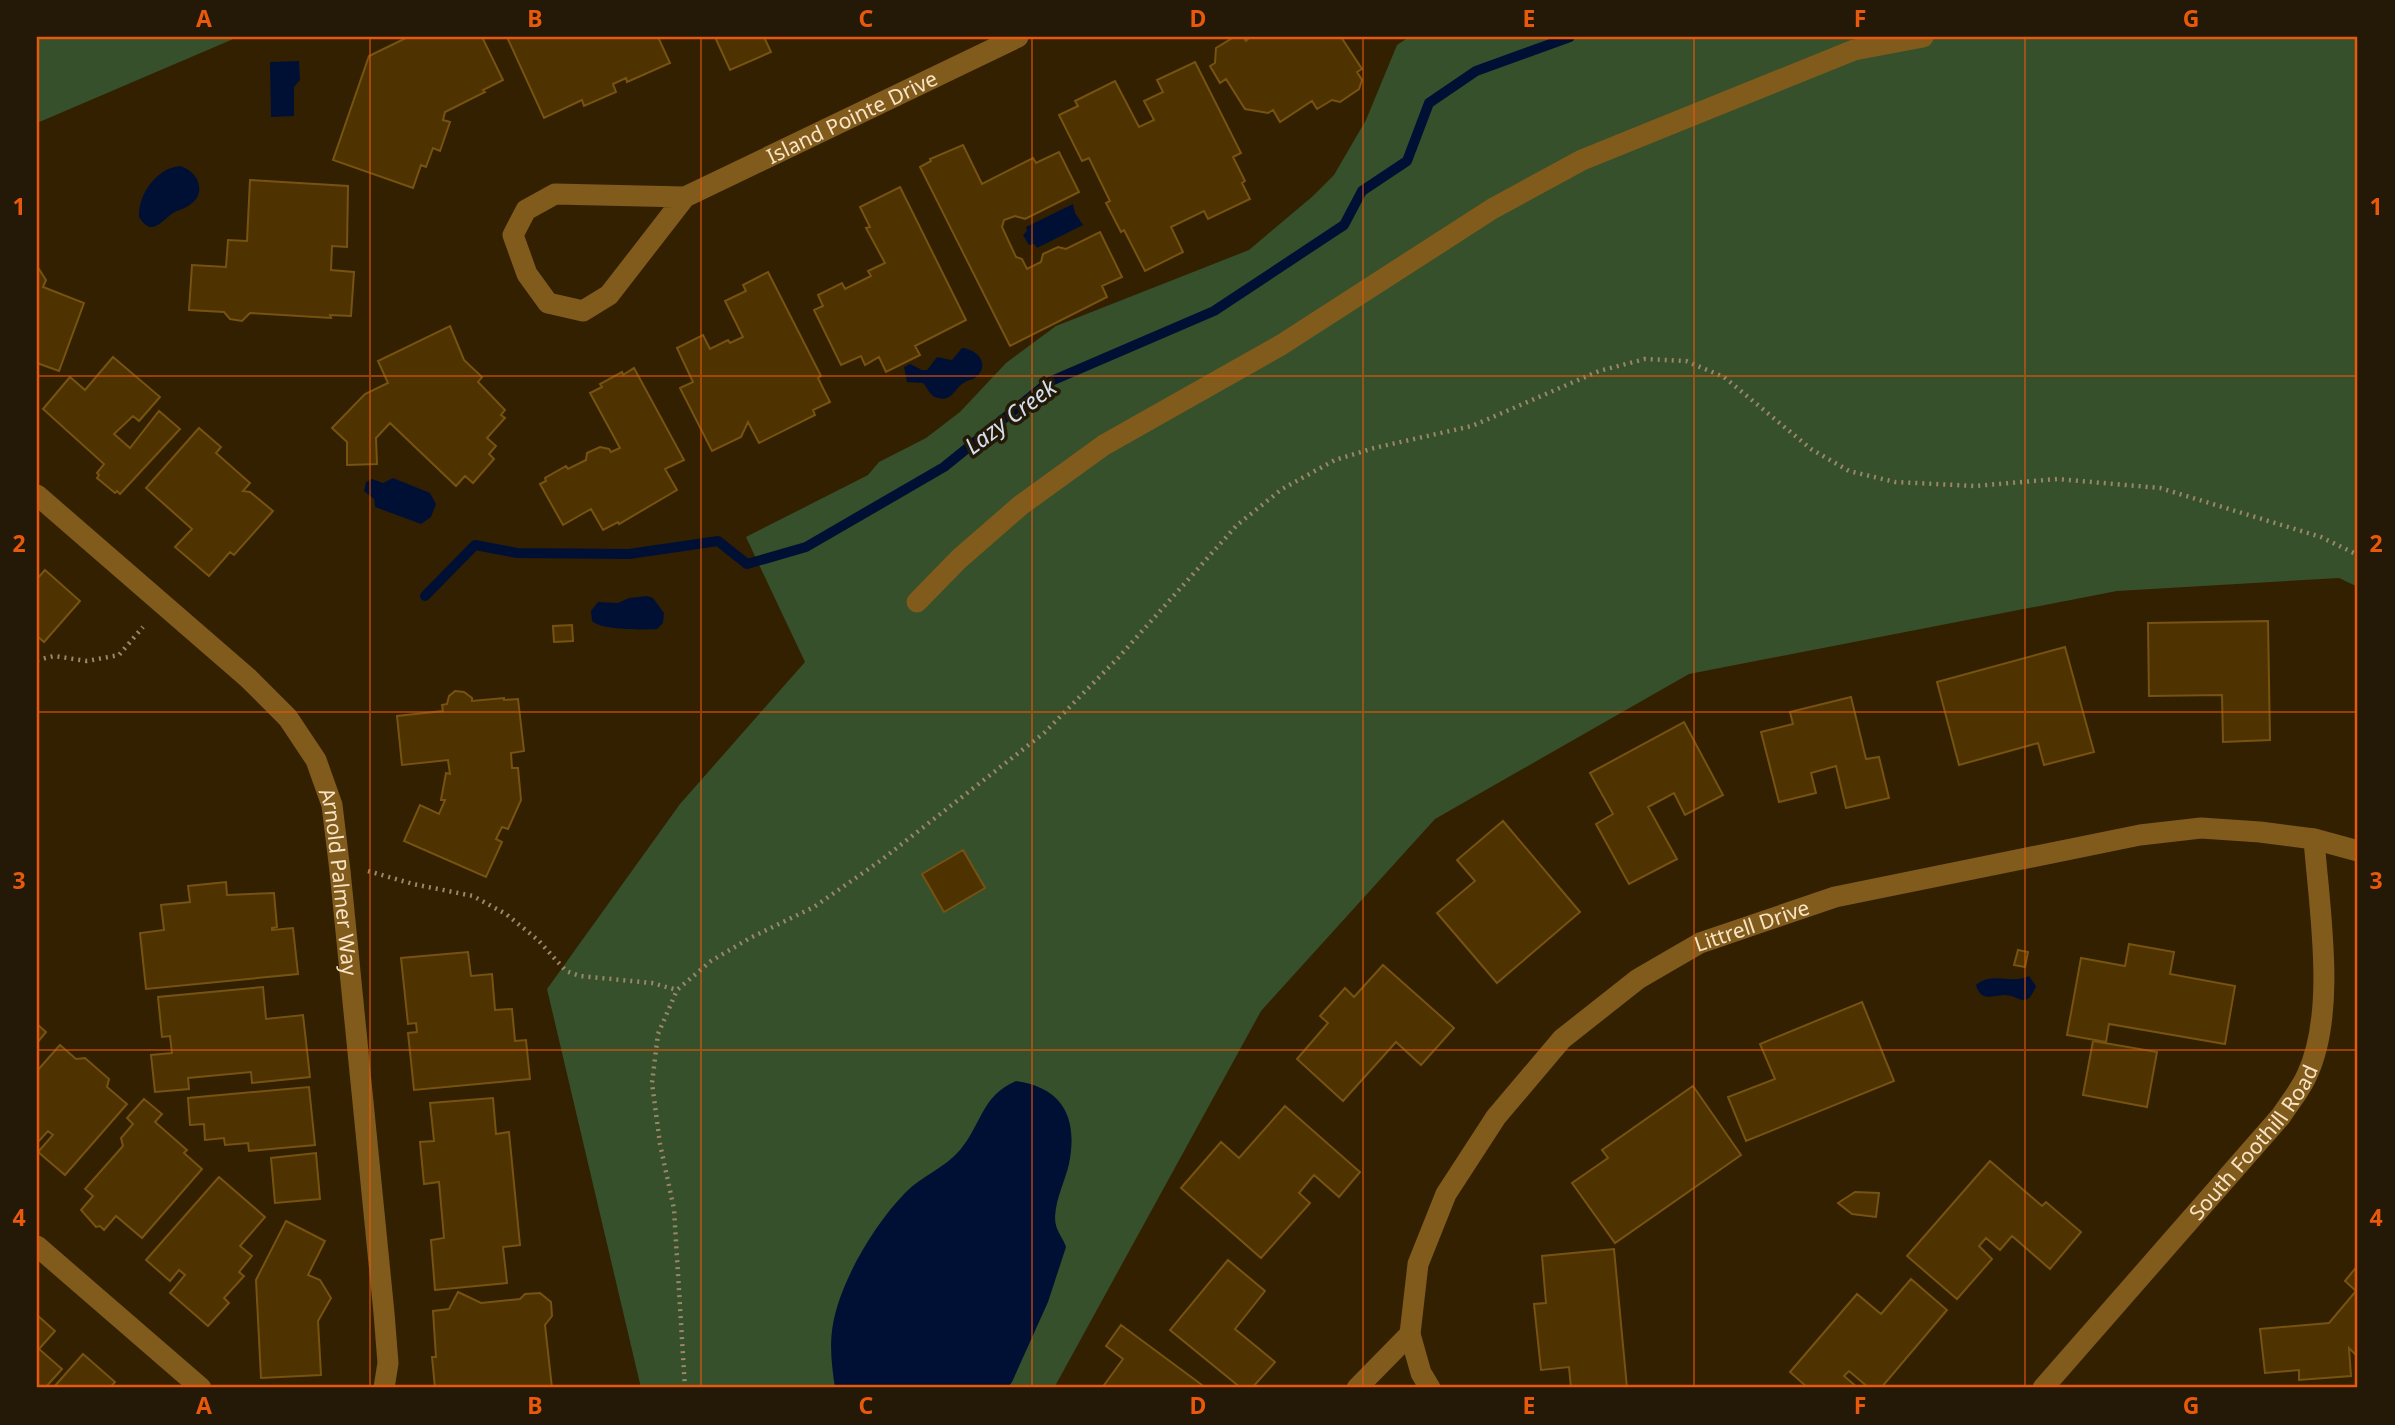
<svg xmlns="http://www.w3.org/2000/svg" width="2395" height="1425" viewBox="0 0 2395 1425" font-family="'Noto Sans',sans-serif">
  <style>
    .green { fill: #35502a }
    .water { fill: #001035 }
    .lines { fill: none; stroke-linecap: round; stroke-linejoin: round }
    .stream { stroke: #001035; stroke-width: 10 }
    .building { fill: #4e3300; stroke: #775311; stroke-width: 2 }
    .path { stroke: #9b8768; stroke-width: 4.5; stroke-dasharray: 2 5; stroke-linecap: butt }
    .service { stroke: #805b1c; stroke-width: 21 }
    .minor { stroke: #805b1c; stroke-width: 21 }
    .grid { fill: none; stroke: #e8590c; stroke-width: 2; stroke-opacity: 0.55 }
    .labels { text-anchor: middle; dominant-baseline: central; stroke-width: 7; stroke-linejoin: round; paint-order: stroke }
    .street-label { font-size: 21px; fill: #f9e4c6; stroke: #241806 }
    .water-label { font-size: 23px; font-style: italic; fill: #d4e0f0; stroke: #241806 }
    .neatline { fill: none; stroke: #e8590c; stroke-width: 2.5 }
    .grid-label { font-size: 23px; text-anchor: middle; font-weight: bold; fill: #e8590c }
  </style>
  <rect width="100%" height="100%" fill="#332000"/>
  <path class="green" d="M37 37H238L37 123Z
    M1409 37H2358V587L2339 578 2117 591 1689 674 1435 819 1261 1011 1054 1388H641L547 989 680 804 805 662 746 537 868 475 879 462 926 438 960 412 1006 363 1056 326 1249 250 1313 196 1334 175 1366 120 1397 45Z"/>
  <path class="water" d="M299 61 300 80 294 87V116L271 117 270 62Z
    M180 166C199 171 208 195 188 206 184 209 178 210 173 213 161 221 152 238 139 217 138 194 157 168 180 166Z
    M1073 204 1075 213 1083 225 1037 248 1034 244 1029 245 1023 235 1027 231 1026 227Z
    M962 348C975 349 989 361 979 374 975 380 970 379 965 382 954 388 953 402 938 398 930 397 928 388 923 383L907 382 904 367 910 364 922 370H927C942 353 930 357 952 360Z
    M393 478 430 493 436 504 431 517 421 524 375 507 374 499 364 491 366 482 372 479 383 483Z
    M647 596 653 598 664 613 663 623 657 629C643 630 601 630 592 621L591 611 598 602 618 603 629 598Z
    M2029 976 2036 986C2026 1011 2020 995 2004 995 1991 996 1981 1002 1976 985 1993 971 2011 985 2029 976Z
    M1016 1081C1064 1088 1078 1119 1069 1164 1065 1181 1056 1198 1055 1217 1055 1231 1062 1235 1066 1247L1048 1302 1012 1382 1007 1388H835C832 1367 829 1346 833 1324 841 1280 874 1225 905 1193 921 1176 945 1168 960 1150 982 1124 981 1096 1016 1081Z"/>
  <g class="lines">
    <path class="stream" d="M425 596 475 545 517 553 629 554 718 541 747 564 806 547 944 467 1049 382 1214 311 1344 225 1362 191 1407 161 1429 103 1476 71 1570 37"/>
  </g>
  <path class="building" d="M408 37H482L503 80 483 90 485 92 445 112 443 120 450 122 440 151 433 148 426 167 421 165 413 188 333 160 369 56Z
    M507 37H658L670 63 627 82 626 78 613 84 616 92 584 106 582 100 544 118Z
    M715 37H764L771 52 730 70Z
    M1234 37H1243L1246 41 1250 37H1341L1362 69 1357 72 1362 80 1359 89 1340 102 1332 100 1317 109 1312 101 1280 122 1273 110 1268 113 1245 109 1226 79 1220 83 1210 66 1215 63 1216 48Z
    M1195 62 1241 153 1233 157 1245 181 1242 183 1250 199 1208 219 1204 211 1171 227 1183 252 1145 271 1124 230 1121 232 1106 203 1110 201 1089 158 1082 161 1059 115 1078 106 1075 101 1115 81 1139 127 1154 120 1144 101 1163 92 1157 80Z
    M963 145 982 184 1033 158 1036 163 1059 152 1079 192 1025 219 1015 216 1004 220 1002 227 1016 257 1022 259 1027 269 1041 262 1043 254 1058 247 1066 249 1100 232 1122 277 1102 286 1107 297 1010 346 920 167 931 161 930 159Z
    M250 180 348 186 347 247 332 246 331 270 354 272 351 316 330 315 331 318 250 313 242 321 230 319 224 312 189 310 192 265 226 267 228 240 247 241Z
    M900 187 966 320 915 346 920 355 886 372 879 357 865 365 861 356 841 365 814 310 823 306 818 295 842 283 845 289 871 276 868 271 885 263 866 228 870 227 860 207Z
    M37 266 46 280 43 287 84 303 59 371 37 363Z
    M768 272 821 376 818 378 830 402 813 410 815 415 759 443 748 422 741 437 712 451 680 388 693 382 677 348 703 335 710 349 728 340 730 343 743 337 725 301 746 291 743 285Z
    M450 326 464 360 482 377 478 382 505 410 501 415 505 418 487 438 496 446 489 454 494 459 473 483 465 476 456 486 390 423 376 438 377 464 347 465V442L332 428 365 394 388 383 378 361Z
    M113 357 160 397 139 421 133 416 114 434 130 448 159 411 180 429 120 494 117 491 115 493 97 478 99 475 97 473 104 464 43 409 70 377 85 390Z
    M634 368 684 460 665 469 677 490 619 524 618 522 603 530 591 509 563 525 540 484 546 481 545 478 566 466 568 469 586 460 587 453 600 447 609 449 611 452 620 448 590 393 602 387 600 384 622 372 623 375Z
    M199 428 221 447 216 453 250 483 243 491 250 492 273 511 234 555 230 552 209 576 175 547 192 529 146 488Z
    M45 570 80 601 44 642 37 636V579Z
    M2268 621 2270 740 2223 742 2222 695 2149 696 2148 623Z
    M572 625 573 641 554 642 553 626Z
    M2065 647 2094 752 2044 765 2038 743 1959 765 1937 682Z
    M455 691 464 692 472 698V701L504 698V700L518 699 524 751 511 753 512 768H518L521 800 508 829 502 827 496 839 502 842 486 877 404 841 420 805 439 814 445 800H441L446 773 450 774 448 760 402 765 397 716 443 711 442 705 447 704 449 696Z
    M1851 697 1866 759 1879 757 1889 798 1846 808 1836 766 1811 773 1816 793 1779 802 1761 732 1793 724 1790 712Z
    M1684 722 1723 795 1685 815 1674 793 1648 807 1677 859 1629 884 1596 824 1613 814 1590 773Z
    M1503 821 1580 912 1497 983 1437 913 1475 881 1457 860Z
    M963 850 985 888 944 912 922 874Z
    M226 882 227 895 274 893 277 927 272 928V930L293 928 298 974 146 989 140 933 164 930 161 905 190 902 188 886Z
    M2129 944 2174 952 2170 974 2235 986 2225 1044 2109 1024 2106 1042 2067 1035 2081 958 2125 966Z
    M2018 950 2028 952 2025 967 2014 965Z
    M468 952 471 976 492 974 495 1010 512 1009 515 1041 526 1040 530 1079 414 1090 408 1033 417 1032 416 1023 408 1024 401 958Z
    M1383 965 1454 1028 1421 1065 1396 1042 1343 1101 1297 1059 1328 1023 1320 1016 1345 988 1354 997Z
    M263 987 266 1019 303 1015 310 1077 252 1083 251 1072 188 1078 189 1089 155 1092 151 1055 172 1053 170 1036 162 1037 158 997Z
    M1862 1002 1894 1081 1746 1141 1728 1097 1775 1079 1760 1044Z
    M37 1024 46 1032 37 1043Z
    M2093 1041 2157 1052 2147 1107 2083 1095Z
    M60 1045 76 1059 85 1058 109 1079 107 1087 127 1104 65 1175 38 1152 53 1135 48 1131 37 1143V1071Z
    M1693 1086 1741 1155 1615 1243 1572 1183 1608 1158 1602 1150Z
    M309 1087 315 1145 249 1151 248 1143 225 1145 224 1138 205 1140 204 1124 190 1125 188 1098Z
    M493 1098 496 1134 509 1132 520 1245 503 1247 507 1283 435 1290 431 1240 444 1238 439 1182 424 1184 420 1142 434 1141 430 1103Z
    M144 1099 162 1114 155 1122 187 1150 184 1153 202 1169 142 1238 116 1216 104 1230 100 1226 96 1227 81 1210 93 1196 85 1189 123 1146 121 1138 133 1124 127 1118Z
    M1285 1106 1360 1172 1339 1197 1314 1175 1299 1193 1310 1203 1261 1258 1181 1188 1221 1142 1239 1158Z
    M316 1153 320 1199 275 1203 271 1158Z
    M1990 1161 2042 1206 2046 1202 2081 1232 2050 1269 2012 1236 2000 1250 1986 1238 1979 1246 1992 1259 1957 1299 1907 1256Z
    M219 1177 265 1217 240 1246 252 1256 239 1272 244 1276 224 1298 229 1303 208 1326 170 1293 185 1275 179 1270 170 1281 146 1260Z
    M1855 1192 1879 1193 1876 1217 1852 1214 1838 1203Z
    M286 1221 325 1241 308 1275 320 1280 331 1298 318 1321 321 1375 261 1378 256 1280Z
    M1614 1249 1627 1388H1571L1569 1367 1541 1370 1534 1304 1546 1303 1542 1256Z
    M1228 1260 1265 1291 1235 1329 1275 1362 1252 1388H1241L1170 1330Z
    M2358 1265V1357L2349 1348 2351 1376 2299 1380V1370L2265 1373 2260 1329 2329 1323 2356 1291 2345 1281Z
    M1911 1279 1947 1310 1881 1388H1869L1849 1371 1844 1376 1858 1388H1808L1790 1372 1857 1294 1881 1314Z
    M458 1292 481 1303 520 1299 525 1294 540 1293 551 1302 552 1316 545 1325 552 1388H435L432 1357H436L433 1311 449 1309Z
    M37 1315 55 1331 39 1349 62 1369 45 1388H37Z
    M1121 1325 1206 1388H1102L1123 1359 1106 1346Z
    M83 1354 115 1382 110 1388H53Z"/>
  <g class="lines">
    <path class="path" d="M37 660 54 656 87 661 119 655 143 627
      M368 871 413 884 473 896 506 914 538 940 566 971 580 976 652 983 677 990
      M685 1388 674 1209 660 1144 652 1083 658 1034 677 990 711 961 750 938 814 907 880 861 1044 733 1118 658 1237 525 1282 489 1335 460 1374 448 1472 426 1599 371 1645 359 1686 361 1724 377 1811 449 1849 471 1895 482 1975 486 2057 479 2160 488 2321 537 2358 555"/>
    <path class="service" d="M917 602 959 559 1021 505 1104 445 1281 345 1492 209 1582 160 1854 50 1923 37"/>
    <g class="minor">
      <path id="s1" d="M685 197 609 295 583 311 548 303 527 274 513 235 526 210 555 194 685 197 1018 37"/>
      <path id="s2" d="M37 495 248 678 288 718 316 760 332 805 340 871 384 1313 388 1363 384 1388"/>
      <path d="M37 1246 201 1388"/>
      <path d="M1357 1388 1410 1334"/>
      <path id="s3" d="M1430 1388 1421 1373 1410 1334 1418 1264 1446 1194 1496 1117 1562 1039 1638 979 1700 943 1835 897 2140 835 2201 828 2260 832 2314 839 2358 851"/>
      <path id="s4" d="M2043 1388 2281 1116C2290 1102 2301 1089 2307 1075 2337 1011 2319 908 2314 839"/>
    </g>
  </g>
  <path class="grid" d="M370 37V1388M701 37V1388M1032 37V1388M1363 37V1388M1694 37V1388M2025 37V1388M37 376H2358M37 712H2358M37 1050H2358"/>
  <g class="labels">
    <g class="street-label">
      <text stroke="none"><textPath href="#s1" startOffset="644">Island Pointe Drive</textPath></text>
      <text stroke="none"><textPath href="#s2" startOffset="511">Arnold Palmer Way</textPath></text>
      <text stroke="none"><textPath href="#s3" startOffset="621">Littrell Drive</textPath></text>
      <text stroke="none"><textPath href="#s4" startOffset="324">South Foothill Road</textPath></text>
    </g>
    <g class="water-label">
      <text transform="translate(1010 416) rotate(-37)">Lazy Creek</text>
    </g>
  </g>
  <rect width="2395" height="1425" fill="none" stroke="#241806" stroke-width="77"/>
  <rect x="38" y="38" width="2318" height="1348" class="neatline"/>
  <g class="grid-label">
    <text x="204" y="27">A</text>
    <text x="535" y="27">B</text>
    <text x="866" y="27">C</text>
    <text x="1198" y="27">D</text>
    <text x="1529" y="27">E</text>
    <text x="1860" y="27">F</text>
    <text x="2191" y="27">G</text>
    <text x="19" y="215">1</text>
    <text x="2376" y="215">1</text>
    <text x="19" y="552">2</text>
    <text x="2376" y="552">2</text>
    <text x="19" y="889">3</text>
    <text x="2376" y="889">3</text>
    <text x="19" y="1226">4</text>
    <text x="2376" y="1226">4</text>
    <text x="204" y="1414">A</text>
    <text x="535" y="1414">B</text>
    <text x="866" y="1414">C</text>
    <text x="1198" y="1414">D</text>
    <text x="1529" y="1414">E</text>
    <text x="1860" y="1414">F</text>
    <text x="2191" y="1414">G</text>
  </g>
</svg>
